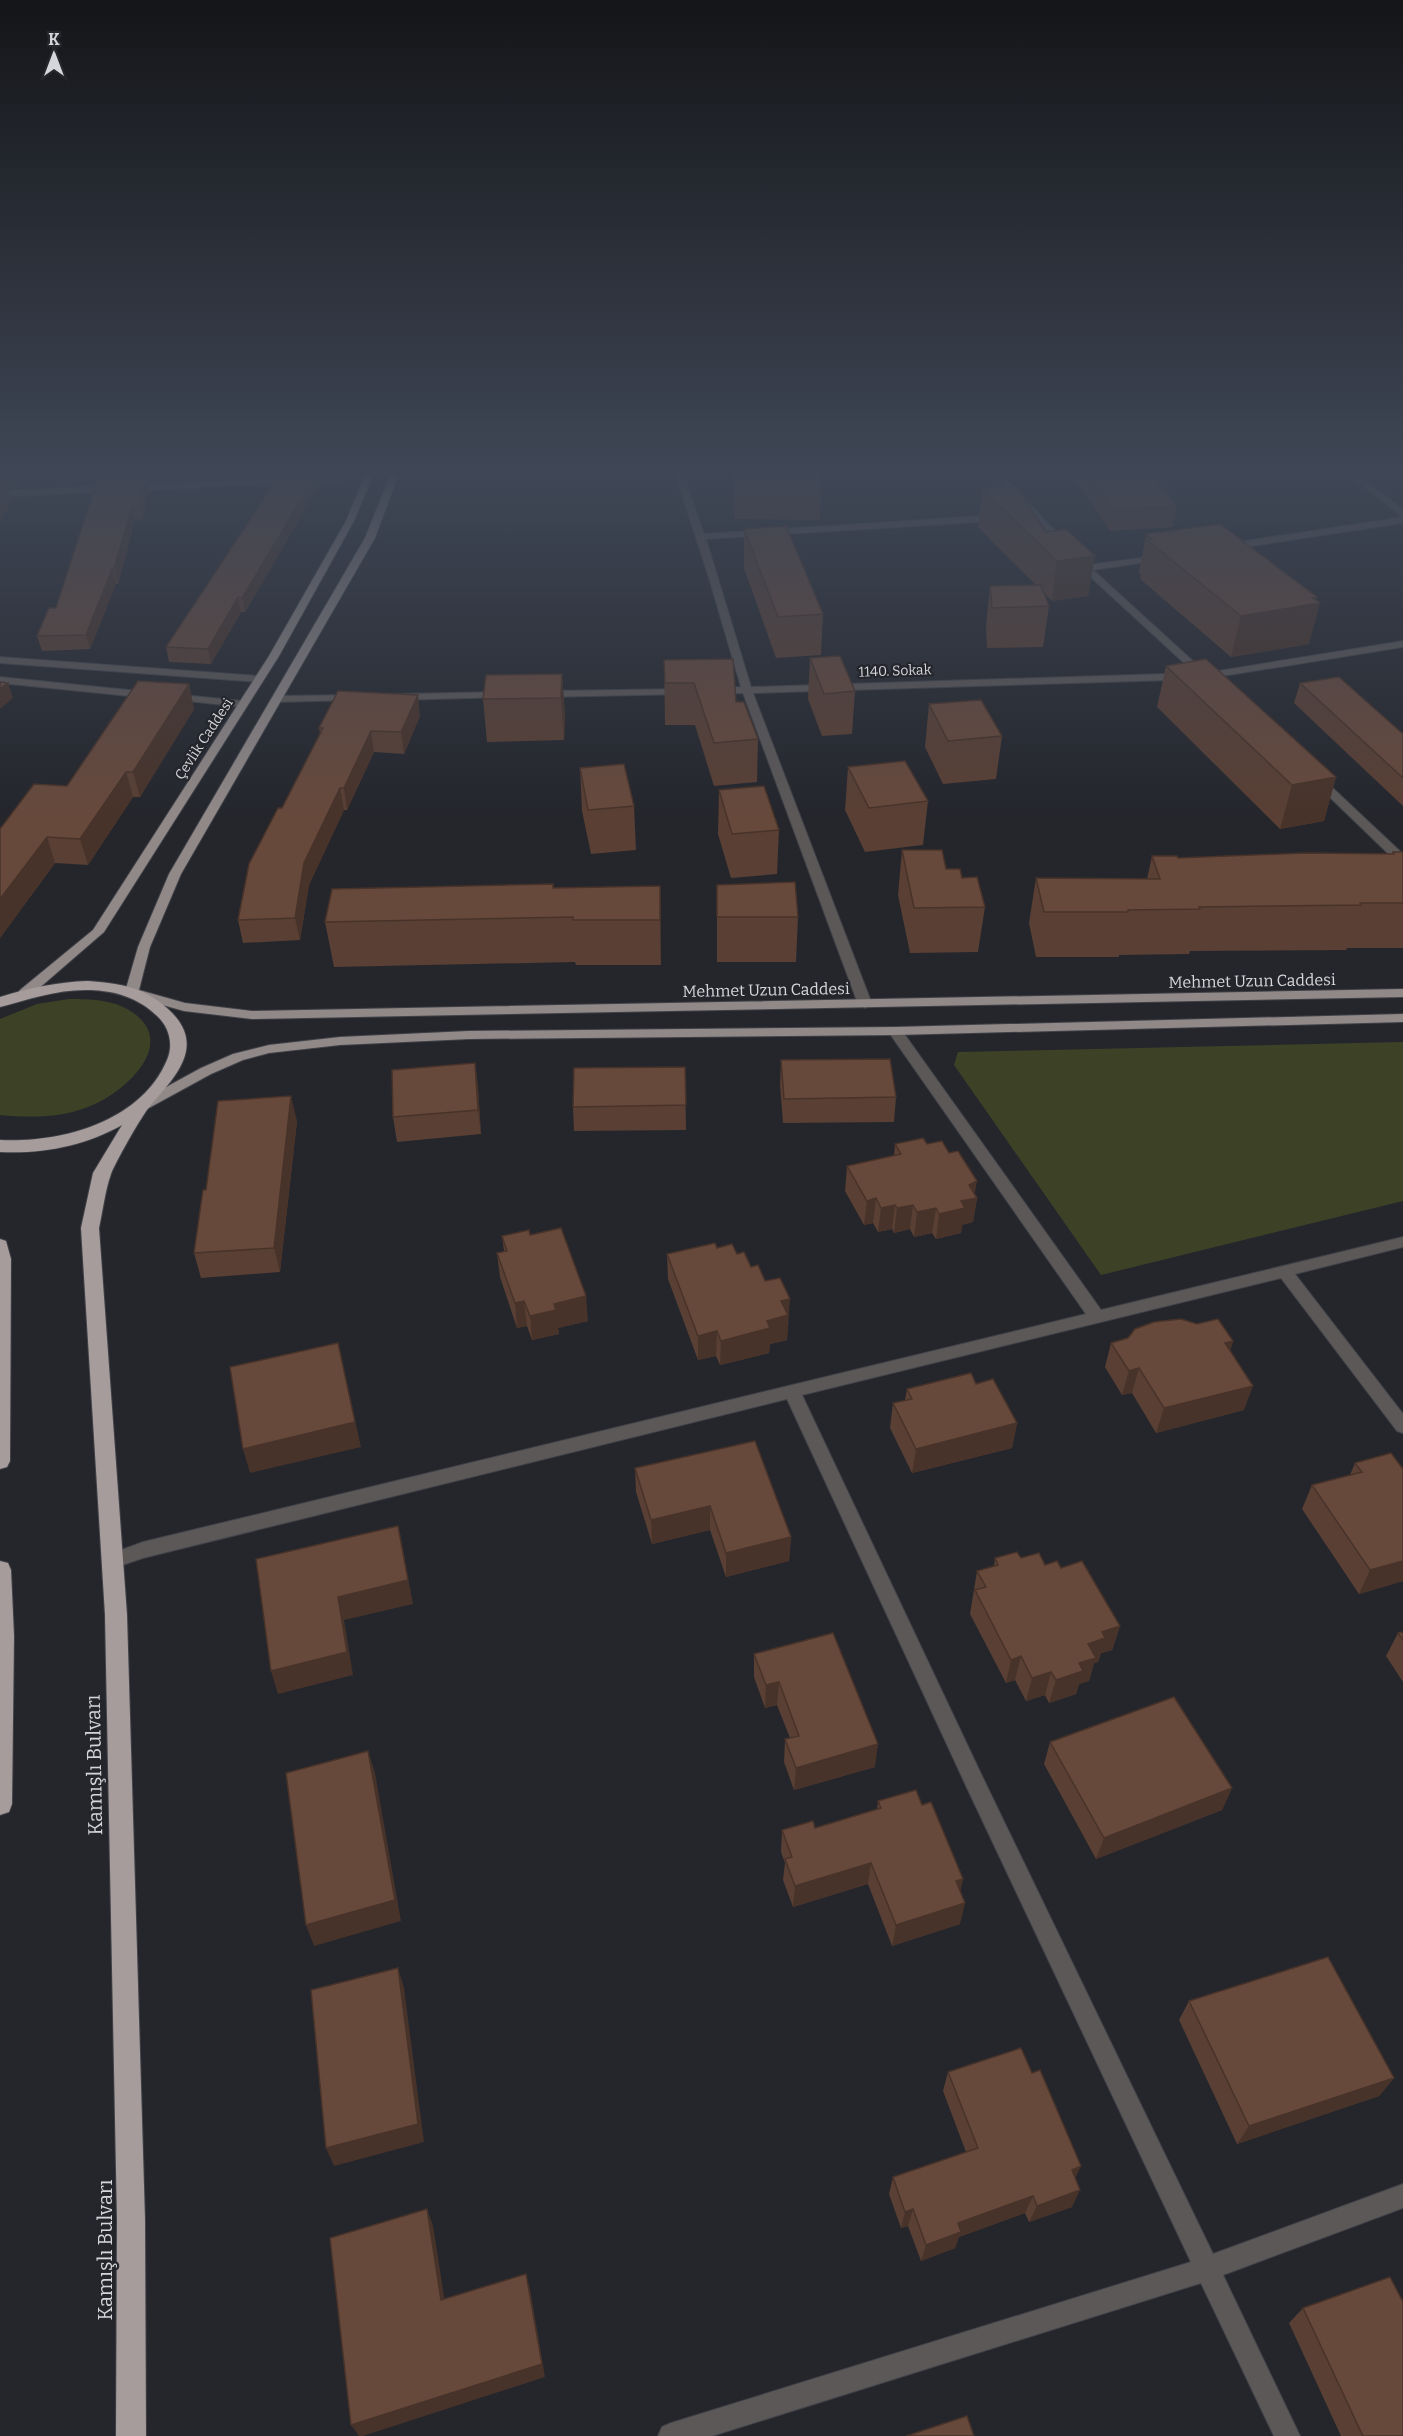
<svg xmlns="http://www.w3.org/2000/svg" width="1403" height="2436" viewBox="0 0 1403 2436" font-family="Bitter,serif">
  <style>
    .green { fill: #3d4227 }
    .lines { fill: none; stroke-linecap: round; stroke-linejoin: round }
    .minor-casing { stroke: #404248; stroke-width: 2 }
    .major-casing { stroke: #404248; stroke-width: 2 }
    .highway-casing { stroke: #404248; stroke-width: 2 }
    .minor { fill: #5c5858; fill-rule: evenodd }
    .major { fill: #918988; fill-rule: evenodd }
    .highway { fill: #a69c9b; fill-rule: evenodd }
    .wall { fill: #593f34 }
    .shaded-wall { fill: #48332a }
    .building { fill: #67493c; stroke: #48332a; stroke-width: 1.5 }
    .labels { text-anchor: middle; dominant-baseline: central; stroke-width: 4.5; stroke-linejoin: round; paint-order: stroke }
    .far-street-label { font-size: 14px; fill: #d4d6da; stroke: #24262c }
    .street-label { font-size: 16px; fill: #d4d6da; stroke: #24262c }
    .near-street-label { font-size: 20px; fill: #d4d6da; stroke: #24262c }
  </style>
  <rect width="100%" height="100%" fill="#24262c"/>
  <path class="green" d="M69 999C87 999 106 999 123 1007 182 1036 133 1086 95 1104 65 1118 32 1118 0 1115V1019L37 1004Z
    M1403 1042V1201L1101 1275 954 1065 958 1052Z"/>
  <g class="lines">
    <g class="minor-casing">
      <path id="minor" d="M391 473H450L446 476 394 478 390 475Z
        M675 473H683L704 534 997 515 1001 518 997 521 706 539 751 687 1195 673 1083 570 992 473H1000L1088 565 1163 555 1165 557 1160 560 1093 570 1206 673 1403 641V647L1204 679 753 693 872 1004 865 1008 858 1004 743 693 716 694 711 691 716 688 741 687 709 578Z
        M1347 473H1356L1403 510V517Z
        M372 474V478L369 479 0 497V491Z
        M1403 517V523L1226 550 1221 547 1226 544Z
        M0 657 259 676 264 679 259 682 0 663Z
        M0 677 149 692 154 695 149 698 0 683Z
        M683 689 688 692 687 694 545 697 540 694 545 691Z
        M503 692 507 693V697L398 700 393 697 398 694Z
        M173 694 243 701 248 704 243 707 169 699 168 697Z
        M353 695 357 696V700L276 702 271 699 276 696Z
        M1317 776 1321 777 1403 854V865L1399 864 1313 781V777Z
        M895 1027 900 1028 1101 1310 1403 1237V1247L1295 1274 1403 1414V1433L1397 1431 1281 1278 802 1395 982 1776 1213 2254 1403 2184V2208L1223 2275 1300 2436H1274L1201 2283 712 2436H658L662 2427 671 2423 1191 2262 968 1790 787 1399 143 1558 111 1569 105 1566 102 1561 105 1556 143 1542 1086 1314 890 1034 888 1031Z"/>
    </g>
    <g class="major-casing">
      <path id="major" d="M366 473H374L354 521 279 656 104 932 30 996H20L18 993 20 990 93 930 269 656 346 521Z
        M391 473H399L375 538 181 874 150 947 139 990 185 1003 252 1011 1403 989V997L252 1019 184 1011 127 995 125 992 138 947 169 874 365 538Z
        M1403 1014V1022L895 1035 469 1039 340 1045 269 1053 243 1060 211 1074 147 1109H137L135 1106 137 1103 201 1068 233 1054 269 1045 340 1037 469 1031 895 1027Z"/>
    </g>
    <g class="highway-casing">
      <path id="highway" d="M88 981C118 983 145 987 168 1009 208 1045 175 1077 150 1106 142 1115 115 1163 111 1174 105 1191 103 1210 99 1228L127 1615 145 2220 146 2436H116L117 2220 105 1615 81 1228 93 1173 122 1125C85 1146 43 1154 0 1152V1140C61 1143 141 1122 167 1060 174 1044 169 1026 156 1015 137 997 115 991 90 990 58 989 30 999 0 1007V997C29 988 57 982 88 981Z
        M0 1239 6 1241 11 1259 10 1461 7 1467 0 1469Z
        M0 1561 8 1563 11 1570 14 1636 12 1804 9 1812 0 1815Z"/>
    </g>
    <use href="#minor" class="minor"/>
    <use href="#major" class="major"/>
    <use href="#highway" class="highway"/>
  </g>
  <path class="wall" d="M0 473H22L16 488H8L11 499 0 524Z
    M101 473H152L150 482H146L148 492 143 519 135 520 118 584H116L90 649 42 651 37 636 56 608 103 480Z
    M281 473H322V474H319L320 484 245 612H241L211 664 169 662 166 647Z
    M734 473 821 495 820 520 734 519Z
    M1071 473H1151L1177 507 1173 527 1110 531Z
    M982 489 1046 532 1095 556 1088 596 1052 601 1044 593 1049 606 1043 647 987 648 986 626 990 586 1036 585 978 527Z
    M744 529 823 614 821 655 776 658 744 568Z
    M1146 534 1317 597 1309 644 1231 657 1140 579 1141 575 1139 573Z
    M810 658 855 691 852 734 822 736 808 699Z
    M664 660 736 702 758 739 757 782 714 786 695 725H665Z
    M1166 666 1336 777 1324 821 1280 829 1157 707Z
    M562 674 565 716 564 740 487 742 483 699Z
    M1300 683 1403 734V806L1294 703Z
    M189 684 194 709 140 797H133L88 865 55 863 0 938V829L67 786Z
    M929 704 1002 736 996 779 943 784 925 747Z
    M420 716 404 754 374 752 347 810H344L309 885 300 940 243 943 238 920 282 808 320 734 319 728Z
    M848 767 928 801 923 845 865 852 845 810Z
    M580 768 634 806 636 850 591 854 582 811Z
    M719 790 779 830 777 874 731 878 718 834Z
    M902 850 946 869 962 878 985 907 978 952 910 953 898 895Z
    M1393 852H1403V948H1347L1346 950 1190 951 1189 954 1119 955V957H1036L1029 923 1036 878 1147 879 1152 856 1178 858 1392 854Z
    M717 885 798 917 796 962H717Z
    M660 886 661 965H576L575 962 334 967 325 922 554 888Z
    M781 1060 896 1097 894 1122 783 1123 780 1085Z
    M475 1063 478 1088 481 1134 397 1142 393 1117Z
    M685 1067 686 1130 574 1131 573 1107Z
    M297 1121 280 1272 201 1278 194 1253 206 1190Z
    M895 1144H927L974 1194 977 1198 973 1222 962 1225 961 1233 936 1239 932 1233 914 1237 910 1229 894 1233 892 1229 878 1232 873 1223 864 1225 845 1191 847 1166 894 1156Z
    M530 1235 588 1321 558 1328 559 1334 532 1340 527 1326 517 1328 500 1277 497 1253 504 1251 502 1236Z
    M667 1254H737L765 1281 789 1324H788L787 1340 770 1344 769 1353 720 1365 716 1356 698 1360 668 1279Z
    M1233 1341 1230 1351 1244 1410 1156 1433 1132 1393 1122 1395 1105 1367 1111 1343Z
    M976 1384 1017 1423 1012 1448 912 1473 890 1428 893 1403 905 1400 907 1389Z
    M1355 1463 1403 1469V1581L1359 1594 1302 1509 1312 1485 1350 1475Z
    M635 1468 791 1537 789 1561 726 1577 710 1530 652 1544 636 1492Z
    M995 1558H1021L1061 1568 1120 1626 1112 1650 1101 1653 1098 1662 1094 1663 1089 1681 1079 1684 1076 1694 1049 1703 1045 1695 1026 1701 1015 1680 1006 1683 970 1614 977 1571 994 1566Z
    M1403 1632V1682L1386 1656 1398 1633Z
    M754 1654 875 1767 794 1790 784 1762 785 1739 790 1738 777 1705 765 1708 754 1677Z
    M1050 1742 1232 1788 1222 1810 1096 1859 1044 1764Z
    M878 1801 922 1805 963 1879 960 1891V1924L892 1946 868 1884 793 1907 783 1880 785 1863 781 1852 782 1830 815 1828 877 1809Z
    M1189 2001 1394 2078 1379 2096 1237 2144 1179 2020Z
    M948 2072 1075 2178 1072 2207 1029 2222 1025 2213 959 2237 955 2248 921 2261 908 2226 901 2228 889 2194 893 2177 966 2152 943 2091Z
    M1303 2308 1403 2436H1341L1289 2323Z"/>
  <path class="shaded-wall" d="M11 473H22L16 488Z
    M148 473H152L150 482Z
    M317 473H319L320 484 245 612 242 598Z
    M145 478 148 492 143 519 139 505Z
    M6 482 11 499 0 524V497Z
    M132 506 135 520 118 584 114 569Z
    M1095 556 1088 596 1052 601 1057 561Z
    M112 569 116 584 90 649 86 635Z
    M238 597 241 612 211 664 208 649Z
    M1317 597 1315 604 1320 603 1309 644 1231 657 1241 616Z
    M562 674 565 716 564 740 561 698Z
    M8 683 13 698 0 709V689Z
    M189 684 194 709 140 797 133 772Z
    M418 695 420 716 404 754 401 732Z
    M371 731 374 752 347 810 344 788Z
    M126 772 133 797 88 865 80 839Z
    M1336 777 1324 821 1280 829 1292 785Z
    M340 788 344 810 309 885 300 940 295 918 304 863Z
    M47 837 55 863 0 938V899Z
    M660 886 661 930V965L660 920Z
    M475 1063 478 1088 481 1134 478 1110Z
    M291 1096 297 1121 280 1272 274 1248Z
    M977 1181 974 1198H977L973 1222 962 1225 961 1233 936 1239 939 1214 961 1201 969 1185Z
    M876 1198 873 1223 864 1225 867 1201Z
    M895 1205 892 1229 878 1232 881 1208Z
    M913 1205 910 1229 894 1233 897 1208Z
    M936 1208 932 1233 914 1237 917 1212Z
    M586 1296 588 1321 558 1328 559 1334 532 1340 530 1316 554 1304Z
    M790 1299 787 1340 770 1344 769 1353 720 1365 721 1341 767 1321 781 1301Z
    M524 1301 527 1326 517 1328 515 1303Z
    M717 1331 716 1356 698 1360V1336Z
    M1233 1341 1225 1366V1343Z
    M338 1343 361 1447 250 1473 243 1449Z
    M1139 1368 1132 1393 1122 1395 1129 1371Z
    M1253 1386 1244 1410 1156 1433 1164 1408Z
    M1017 1423 1012 1448 912 1473 916 1449Z
    M710 1506V1530L652 1544 651 1520Z
    M398 1526 413 1604 344 1620 353 1675 278 1694 271 1671 338 1597Z
    M791 1537 789 1561 726 1577V1553Z
    M1403 1561V1581L1359 1594 1370 1570Z
    M1120 1626 1112 1650 1101 1653 1098 1662 1094 1663 1089 1681 1079 1684 1076 1694 1049 1703 1056 1680 1079 1663 1088 1644 1102 1632Z
    M1021 1656 1015 1680 1006 1683 1011 1660Z
    M1051 1672 1045 1695 1026 1701 1032 1678Z
    M779 1682 777 1705 765 1708 766 1685Z
    M878 1744 875 1767 794 1790 796 1768Z
    M368 1751 375 1773 401 1921 314 1946 306 1925Z
    M1232 1788 1222 1810 1096 1859 1104 1838Z
    M871 1863 868 1884 793 1907 795 1886Z
    M963 1879 958 1900 956 1881Z
    M965 1903 960 1924 892 1946 896 1925Z
    M398 1968 404 1988 424 2142 334 2166 326 2148Z
    M1394 2078 1379 2096 1237 2144 1249 2126Z
    M1081 2166 1073 2183 1072 2170Z
    M1080 2190 1072 2207 1029 2222 1037 2206Z
    M1033 2196 1025 2213 959 2237 955 2248 921 2261 926 2245 958 2223Z
    M427 2209 433 2226 447 2315 441 2300Z
    M913 2209 908 2226 901 2228 905 2212Z
    M526 2274 530 2289 545 2377 363 2436H359L351 2425Z"/>
  <path class="building" d="M281 473H317L242 598 238 597 208 649 166 647Z
    M734 473H819L821 495H734Z
    M1088 473H1151L1177 507 1113 510Z
    M145 478 139 505 132 506 114 569H112L86 635 37 636 49 608H56L97 481Z
    M0 482H6L0 497Z
    M1016 487 1046 532 1066 529 1095 556 1057 561 982 489Z
    M1220 524 1317 597 1313 598 1320 603 1241 616 1147 540 1152 539 1146 534Z
    M786 526 823 614 778 617 744 529Z
    M1041 585 1049 606 992 608 990 586Z
    M840 656 855 691 824 694 810 658Z
    M733 659 736 702H744L758 739 714 743 694 683H665L664 660Z
    M1206 659 1336 777 1292 785 1166 666Z
    M562 674 561 698 483 699 486 675Z
    M1339 677 1403 734V778L1300 683Z
    M138 681 189 684 133 772H126L80 839 47 837 0 899V829L34 784 67 786Z
    M0 682 8 683 0 689Z
    M338 691 418 695 401 732 371 731 344 788H340L304 863 295 918 238 920 249 864 278 808H282L323 728H319Z
    M981 700 1002 736 948 741 929 704Z
    M905 761 928 801 869 808 848 767Z
    M624 764 634 806 588 810 580 768Z
    M764 786 779 830 732 834 719 790Z
    M902 850H942L946 869H960L962 878 977 877 985 907 914 908Z
    M1393 852H1403V903H1360L1361 905 1199 907 1200 909 1128 910V912H1044L1036 878 1160 879 1152 856H1177L1178 858 1306 853 1394 854Z
    M795 882 798 917H717V885Z
    M553 884V888L660 886V920H573V917L325 922 332 889Z
    M890 1059 896 1097 784 1099 781 1060Z
    M475 1063 478 1110 393 1117 392 1070Z
    M685 1067 686 1105 573 1107 574 1068Z
    M291 1096 274 1248 194 1253 203 1190H206L218 1101Z
    M923 1138 927 1144 942 1141 949 1153 958 1151 977 1181 969 1185 977 1198 961 1201 965 1208 939 1214 936 1208 917 1212 913 1205 897 1208 895 1205 881 1208 876 1198 867 1201 847 1166 901 1154 895 1144Z
    M561 1228 586 1296 554 1304 556 1310 530 1316 524 1301 515 1303 497 1253 507 1251 502 1236 529 1230 530 1235Z
    M715 1243 717 1248 732 1244 737 1254 744 1252 751 1267 758 1265 765 1281 780 1278 790 1299 781 1301 788 1315 767 1321 770 1328 721 1341 717 1331 698 1336 667 1254Z
    M1181 1319 1197 1324 1218 1319 1233 1341 1225 1343 1253 1386 1164 1408 1139 1368 1129 1371 1111 1343 1128 1338 1135 1329 1154 1322Z
    M338 1343 355 1422 243 1449 230 1367Z
    M971 1373 976 1384 993 1379 1017 1423 916 1449 893 1403 912 1399 907 1389Z
    M755 1441 791 1537 726 1553 710 1506 651 1520 635 1468Z
    M1391 1453 1403 1469V1561L1370 1570 1312 1485 1362 1472 1355 1463Z
    M398 1526 408 1580 338 1597 347 1652 271 1671 256 1559Z
    M1017 1552 1021 1558 1039 1553 1045 1565 1057 1561 1061 1568 1082 1561 1120 1626 1102 1632 1105 1638 1088 1644 1096 1658 1079 1663 1083 1671 1056 1680 1051 1672 1032 1678 1021 1656 1011 1660 975 1590 986 1587 977 1571 998 1565 995 1558Z
    M1403 1632V1640L1398 1633Z
    M833 1633 878 1744 796 1768 785 1739 799 1736 779 1682 766 1685 754 1654Z
    M1174 1697 1232 1788 1104 1838 1050 1742Z
    M368 1751 395 1900 306 1925 286 1773Z
    M916 1790 922 1805 931 1802 963 1879 956 1881 965 1903 896 1925 871 1863 795 1886 785 1859 792 1857 782 1830 813 1821 815 1828 881 1808 878 1801Z
    M1328 1957 1394 2078 1249 2126 1189 2001Z
    M398 1968 418 2124 326 2148 311 1990Z
    M1021 2048 1032 2073 1040 2070 1081 2166 1072 2170 1080 2190 1037 2206 1033 2196 958 2223 961 2232 926 2245 913 2209 905 2212 893 2177 978 2148 948 2072Z
    M427 2209 441 2300 526 2274 542 2364 351 2425 330 2238Z
    M1390 2277 1403 2302V2436H1363L1303 2308Z
    M967 2416 974 2436H906Z"/>
  <linearGradient id="sky" x2="0" y2="1"><stop stop-color="#141518"/><stop offset="0.58" stop-color="#3f4756"/><stop offset="1" stop-color="#3f4756" stop-opacity="0"/></linearGradient>
  <rect width="1403" height="814" fill="url(#sky)"/>
  <g class="labels">
    <g class="far-street-label">
      <text transform="translate(895 671) rotate(-2)">1140. Sokak</text>
      <text transform="translate(204 739) rotate(-57)">Çevlik Caddesi</text>
    </g>
    <g class="street-label">
      <text transform="translate(1252 981) rotate(-1)">Mehmet Uzun Caddesi</text>
      <text transform="translate(766 990) rotate(-1)">Mehmet Uzun Caddesi</text>
    </g>
    <g class="near-street-label">
      <text transform="translate(94 1765) rotate(-91)">Kamışlı Bulvarı</text>
      <text transform="translate(105 2250) rotate(-90)">Kamışlı Bulvarı</text>
    </g>
  </g>
  <g transform="translate(54 54)" stroke="#24262c" stroke-width="4.5" paint-order="stroke">
  <path d="M0-4.5L10 22L0 15L-10 22Z" fill="#d4d6da"/>
  <text y="-9" font-size="16" font-weight="bold" text-anchor="middle" fill="#d4d6da">K</text>
  </g>
</svg>
